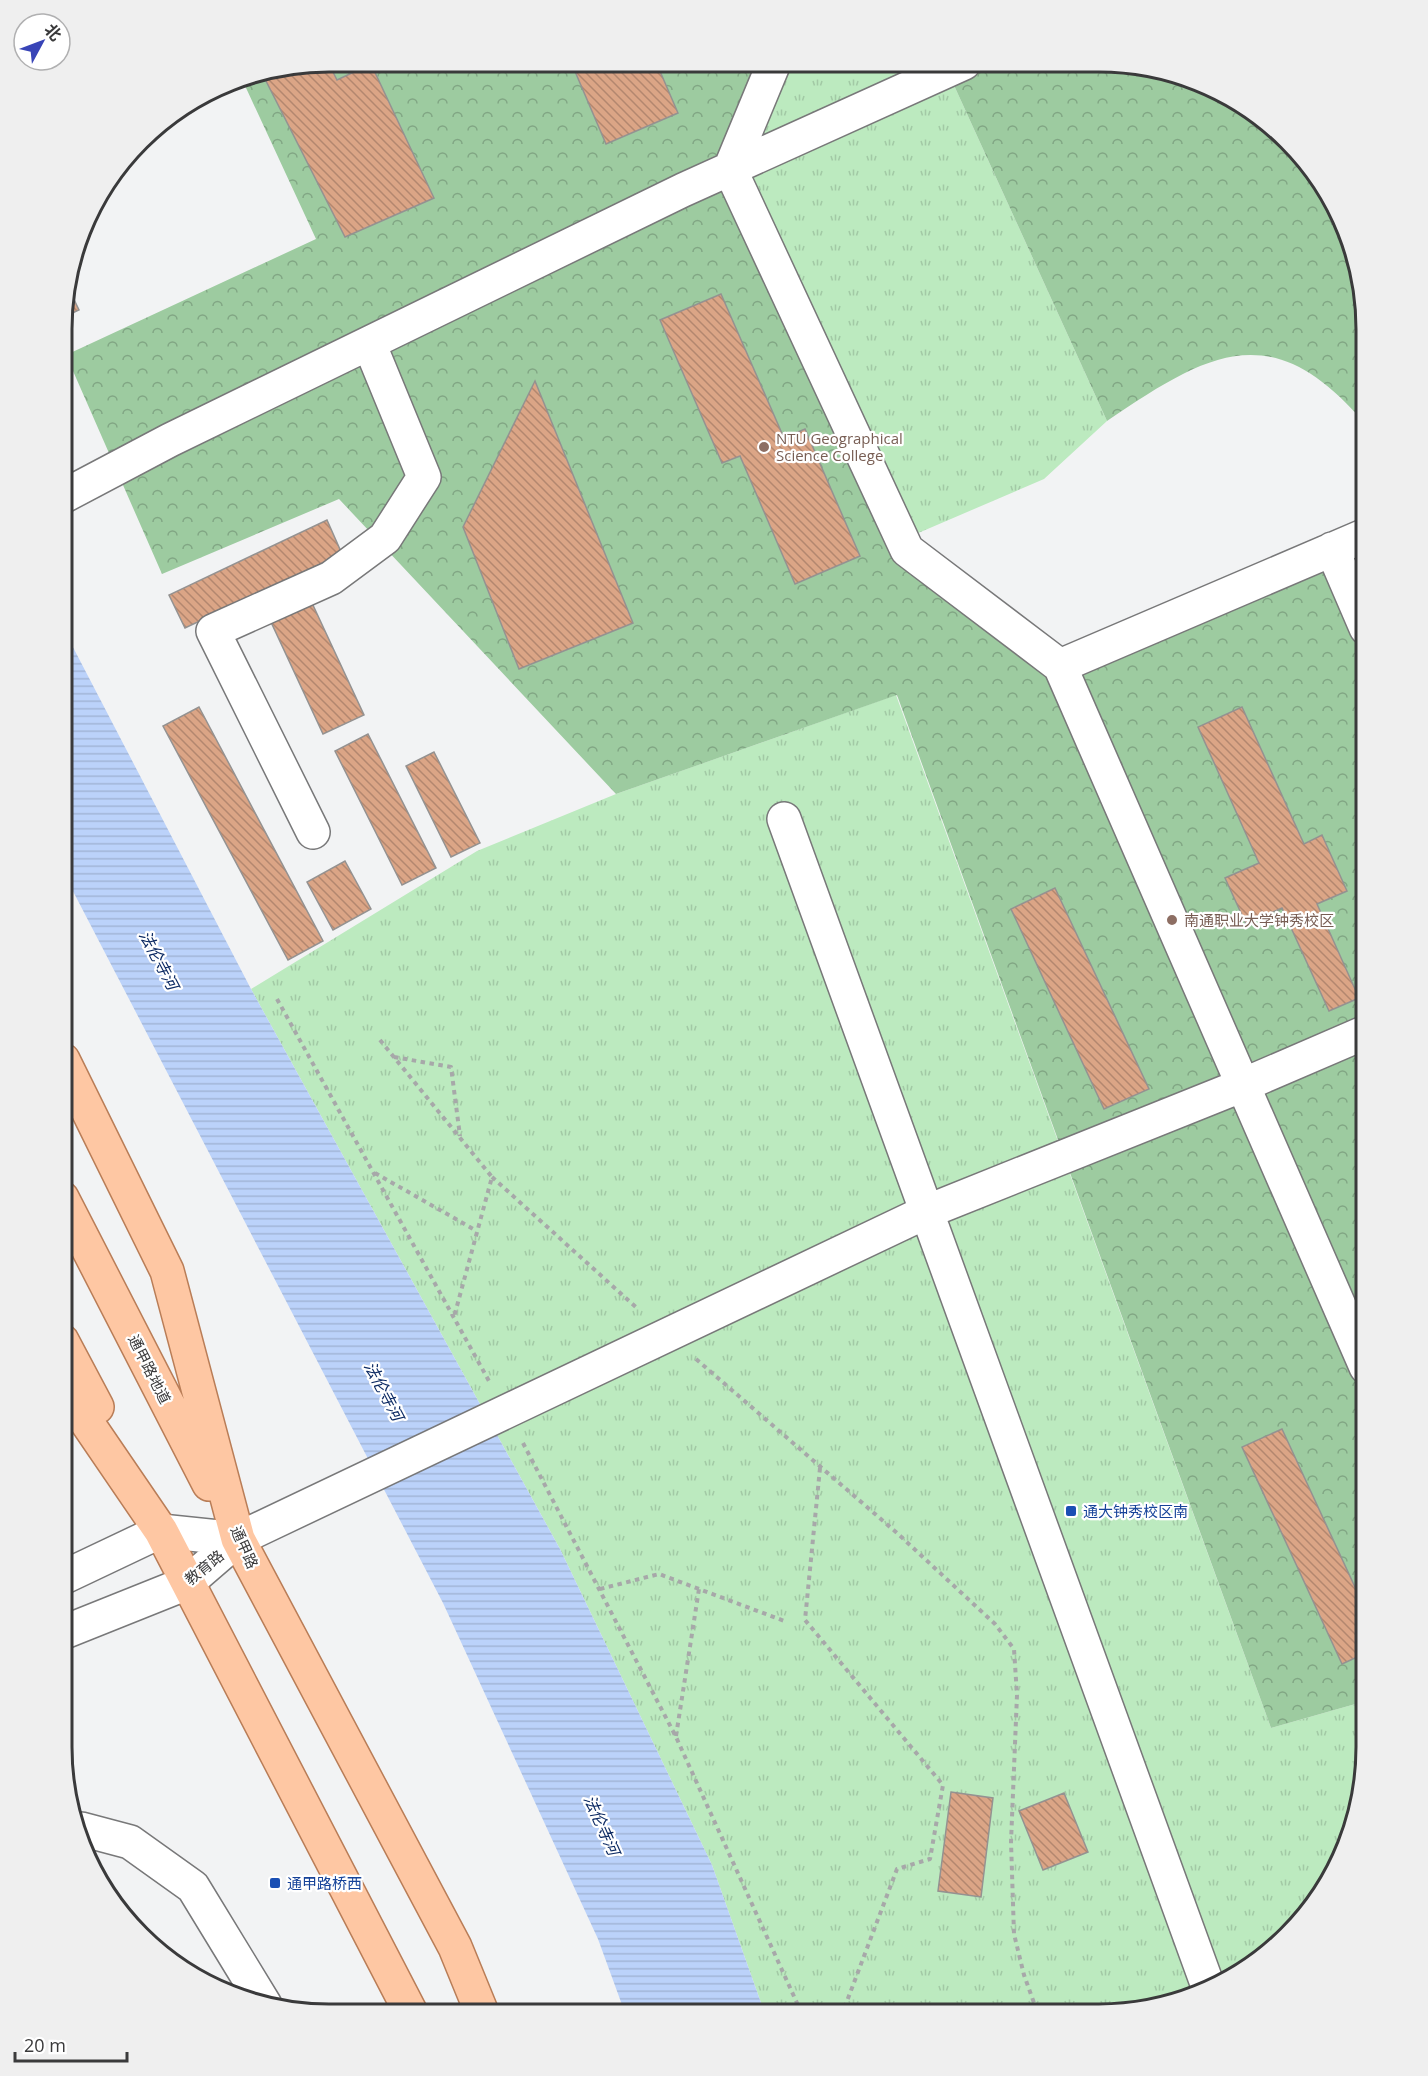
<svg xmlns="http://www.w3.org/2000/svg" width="1428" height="2076" viewBox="0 0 1428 2076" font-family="'Open Sans','Noto Sans SC',sans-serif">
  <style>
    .grass { fill: url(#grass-tufts) }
    .forest { fill: url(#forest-crowns) }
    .water { fill: url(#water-rules) }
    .building { fill: url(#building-back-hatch); stroke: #949291; stroke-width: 1.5 }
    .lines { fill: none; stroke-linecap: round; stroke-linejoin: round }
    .minor-casing { stroke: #787879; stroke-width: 36 }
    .major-casing { stroke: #b97d57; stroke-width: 36 }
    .path { stroke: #a7a8a9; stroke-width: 4; stroke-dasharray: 4.5 4.5; stroke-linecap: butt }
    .minor { stroke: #fff; stroke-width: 33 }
    .major { stroke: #fec7a3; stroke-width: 33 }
    .education-dot { fill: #8d6e63; stroke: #fff; stroke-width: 2 }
    .transit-dot { fill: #1a4fb4; stroke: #fff; stroke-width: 2 }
    .labels { text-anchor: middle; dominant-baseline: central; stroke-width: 4.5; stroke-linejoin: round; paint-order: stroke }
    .education-label { font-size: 15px; fill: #785e54; stroke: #fff; text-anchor: start }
    .street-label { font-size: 15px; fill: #3a3a3b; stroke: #fff }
    .transit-label { font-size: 15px; fill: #164399; stroke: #fff; text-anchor: start }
    .water-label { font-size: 16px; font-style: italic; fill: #0d2b64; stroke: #fff }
    .rim { fill: none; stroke: #3a3a3b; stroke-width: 3 }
  </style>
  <defs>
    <pattern id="grass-tufts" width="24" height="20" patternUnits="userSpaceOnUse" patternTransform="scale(1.5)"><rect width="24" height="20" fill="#bceabf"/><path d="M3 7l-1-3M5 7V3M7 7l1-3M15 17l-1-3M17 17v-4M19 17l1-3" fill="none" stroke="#a2c9a5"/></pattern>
    <pattern id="forest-crowns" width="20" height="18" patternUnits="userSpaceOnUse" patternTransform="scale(1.5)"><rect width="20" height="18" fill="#9dcba0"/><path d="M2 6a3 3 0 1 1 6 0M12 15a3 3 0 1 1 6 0" fill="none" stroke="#81a684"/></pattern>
    <pattern id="water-rules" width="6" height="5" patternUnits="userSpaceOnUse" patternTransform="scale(1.5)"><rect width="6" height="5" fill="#bbd2fa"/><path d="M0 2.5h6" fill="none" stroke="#a2b5d7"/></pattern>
    <pattern id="building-back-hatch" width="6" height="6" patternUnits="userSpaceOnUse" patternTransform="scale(1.5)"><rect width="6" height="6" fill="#dba586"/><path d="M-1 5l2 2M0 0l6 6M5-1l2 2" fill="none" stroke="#b3876f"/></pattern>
  </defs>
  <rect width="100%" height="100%" fill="#f2f3f4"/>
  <path class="grass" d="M774 63H934L947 70 1107 421 1044 479 902 540 730 169Z
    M896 695 1271 1728 1366 1701V1765L1352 1833 1321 1896 1275 1948 1217 1987 1100 2014H765L712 1865 560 1549 251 989 477 851 616 794Z"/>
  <path class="forest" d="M329 62 774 63 730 170 902 540 1060 666 1332 549 1366 628V1701L1271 1728 897 695 616 794 339 499 162 574 66 355 316 239 241 77Z
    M934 63 1134 64 1201 82 1262 117 1339 211 1366 328V425C1273 315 1210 351 1107 421L947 70Z"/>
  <path class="water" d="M63 628 251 989 560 1549 712 1865 765 2014 625 2013 598 1939 443 1603 63 872Z"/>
  <path class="building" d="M328 62 337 80 371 64 434 198 345 237 262 73Z
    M571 62H656L678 113 606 144Z
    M67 285 79 310 64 317V294Z
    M721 294 784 438 805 429 860 556 795 584 740 456 722 463 660 320Z
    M535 381 633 623 519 669 463 527Z
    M327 520 342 554 185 628 169 595Z
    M312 603 364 715 323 734 271 622Z
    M199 707 323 941 288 960 163 726Z
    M1242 707 1304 844 1322 835 1347 891 1317 904 1359 998 1329 1011 1282 908 1246 924 1225 878 1259 863 1198 727Z
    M368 734 436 868 402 885 335 751Z
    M434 752 480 843 451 857 406 766Z
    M345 861 371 909 333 930 307 882Z
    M1055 888 1149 1089 1104 1109 1011 909Z
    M1282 1429 1366 1611V1653L1342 1664 1242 1447Z
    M951 1792 993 1798 981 1897 938 1891Z
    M1064 1793 1088 1852 1043 1870 1019 1811Z"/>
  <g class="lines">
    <g class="minor-casing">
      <path id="minor" d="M774 63 730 169 907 550 1060 666 1366 1367
        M64 496 170 440 683 190 964 63
        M1332 549 1366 628
        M1060 666 1366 535
        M784 819 1209 1989
        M313 832 213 631 331 578 385 538 424 477 369 343
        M62 1578 161 1531 238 1539
        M62 1633 187 1583 238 1539 926 1212 1243 1085 1366 1032
        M81 1829 130 1842 193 1887 265 2005"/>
    </g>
    <g class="major-casing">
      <path id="major" d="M63 1060 167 1271 238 1539 455 1947 482 2013
        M62 1198 209 1484
        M62 1341 97 1407
        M62 1386 161 1531 411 2013"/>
    </g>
    <path class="path" d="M277 999 489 1381
      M380 1040 492 1177 454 1317
      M394 1057 451 1067 460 1136
      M375 1173 475 1230
      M492 1177 638 1309
      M696 1359 897 1533 995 1624 1014 1649 1017 1695 1011 1842 1014 1934 1024 1975 1038 2014
      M523 1443 676 1737 802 2014
      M820 1468 805 1620 943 1785 930 1859 897 1869 844 2009
      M600 1589 659 1574 787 1622
      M676 1736 699 1589"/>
    <use href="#minor" class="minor"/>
    <use href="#major" class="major"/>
  </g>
  <g class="education-dot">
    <circle cx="764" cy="447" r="6"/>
    <circle cx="1172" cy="920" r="6"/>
  </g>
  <g class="transit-dot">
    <rect x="1065" y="1505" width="12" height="12" rx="3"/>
    <rect x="269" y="1877" width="12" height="12" rx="3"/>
  </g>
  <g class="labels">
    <g class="education-label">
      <text x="776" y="438">NTU Geographical<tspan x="776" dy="17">Science College</tspan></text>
      <text x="1184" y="920">南通职业大学钟秀校区</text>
    </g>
    <g class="street-label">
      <text transform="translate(150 1369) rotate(63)">通甲路地道</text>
      <text transform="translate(245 1547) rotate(66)">通甲路</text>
      <text transform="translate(204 1567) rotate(-39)">教育路</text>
    </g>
    <g class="transit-label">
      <text x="1083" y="1511">通大钟秀校区南</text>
      <text x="287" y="1883">通甲路桥西</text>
    </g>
    <g class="water-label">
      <text transform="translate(159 960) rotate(62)">法伦寺河</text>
      <text transform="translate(384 1391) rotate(62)">法伦寺河</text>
      <text transform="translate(602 1825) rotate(66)">法伦寺河</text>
    </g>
  </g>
  <path d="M0 0H1428V2076H0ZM329 72H1099A257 257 0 0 1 1356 329V1747A257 257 0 0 1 1099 2004H329A257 257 0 0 1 72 1747V329A257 257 0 0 1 329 72Z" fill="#efefef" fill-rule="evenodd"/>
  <path class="rim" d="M329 72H1099A257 257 0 0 1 1356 329V1747A257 257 0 0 1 1099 2004H329A257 257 0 0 1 72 1747V329A257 257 0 0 1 329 72Z"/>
  <g transform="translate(42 42) rotate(49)"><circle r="28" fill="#ffffff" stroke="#b0b0b1" stroke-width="1.5"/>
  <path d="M0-4.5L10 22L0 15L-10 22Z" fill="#3844b7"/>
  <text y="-9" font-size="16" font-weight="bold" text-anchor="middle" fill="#3a3a3b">北</text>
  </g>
  <path d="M15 2052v9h112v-9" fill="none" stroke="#3a3a3b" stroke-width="3"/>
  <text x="24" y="2052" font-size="18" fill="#3a3a3b" stroke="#ffffff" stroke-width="4.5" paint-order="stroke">20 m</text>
</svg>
